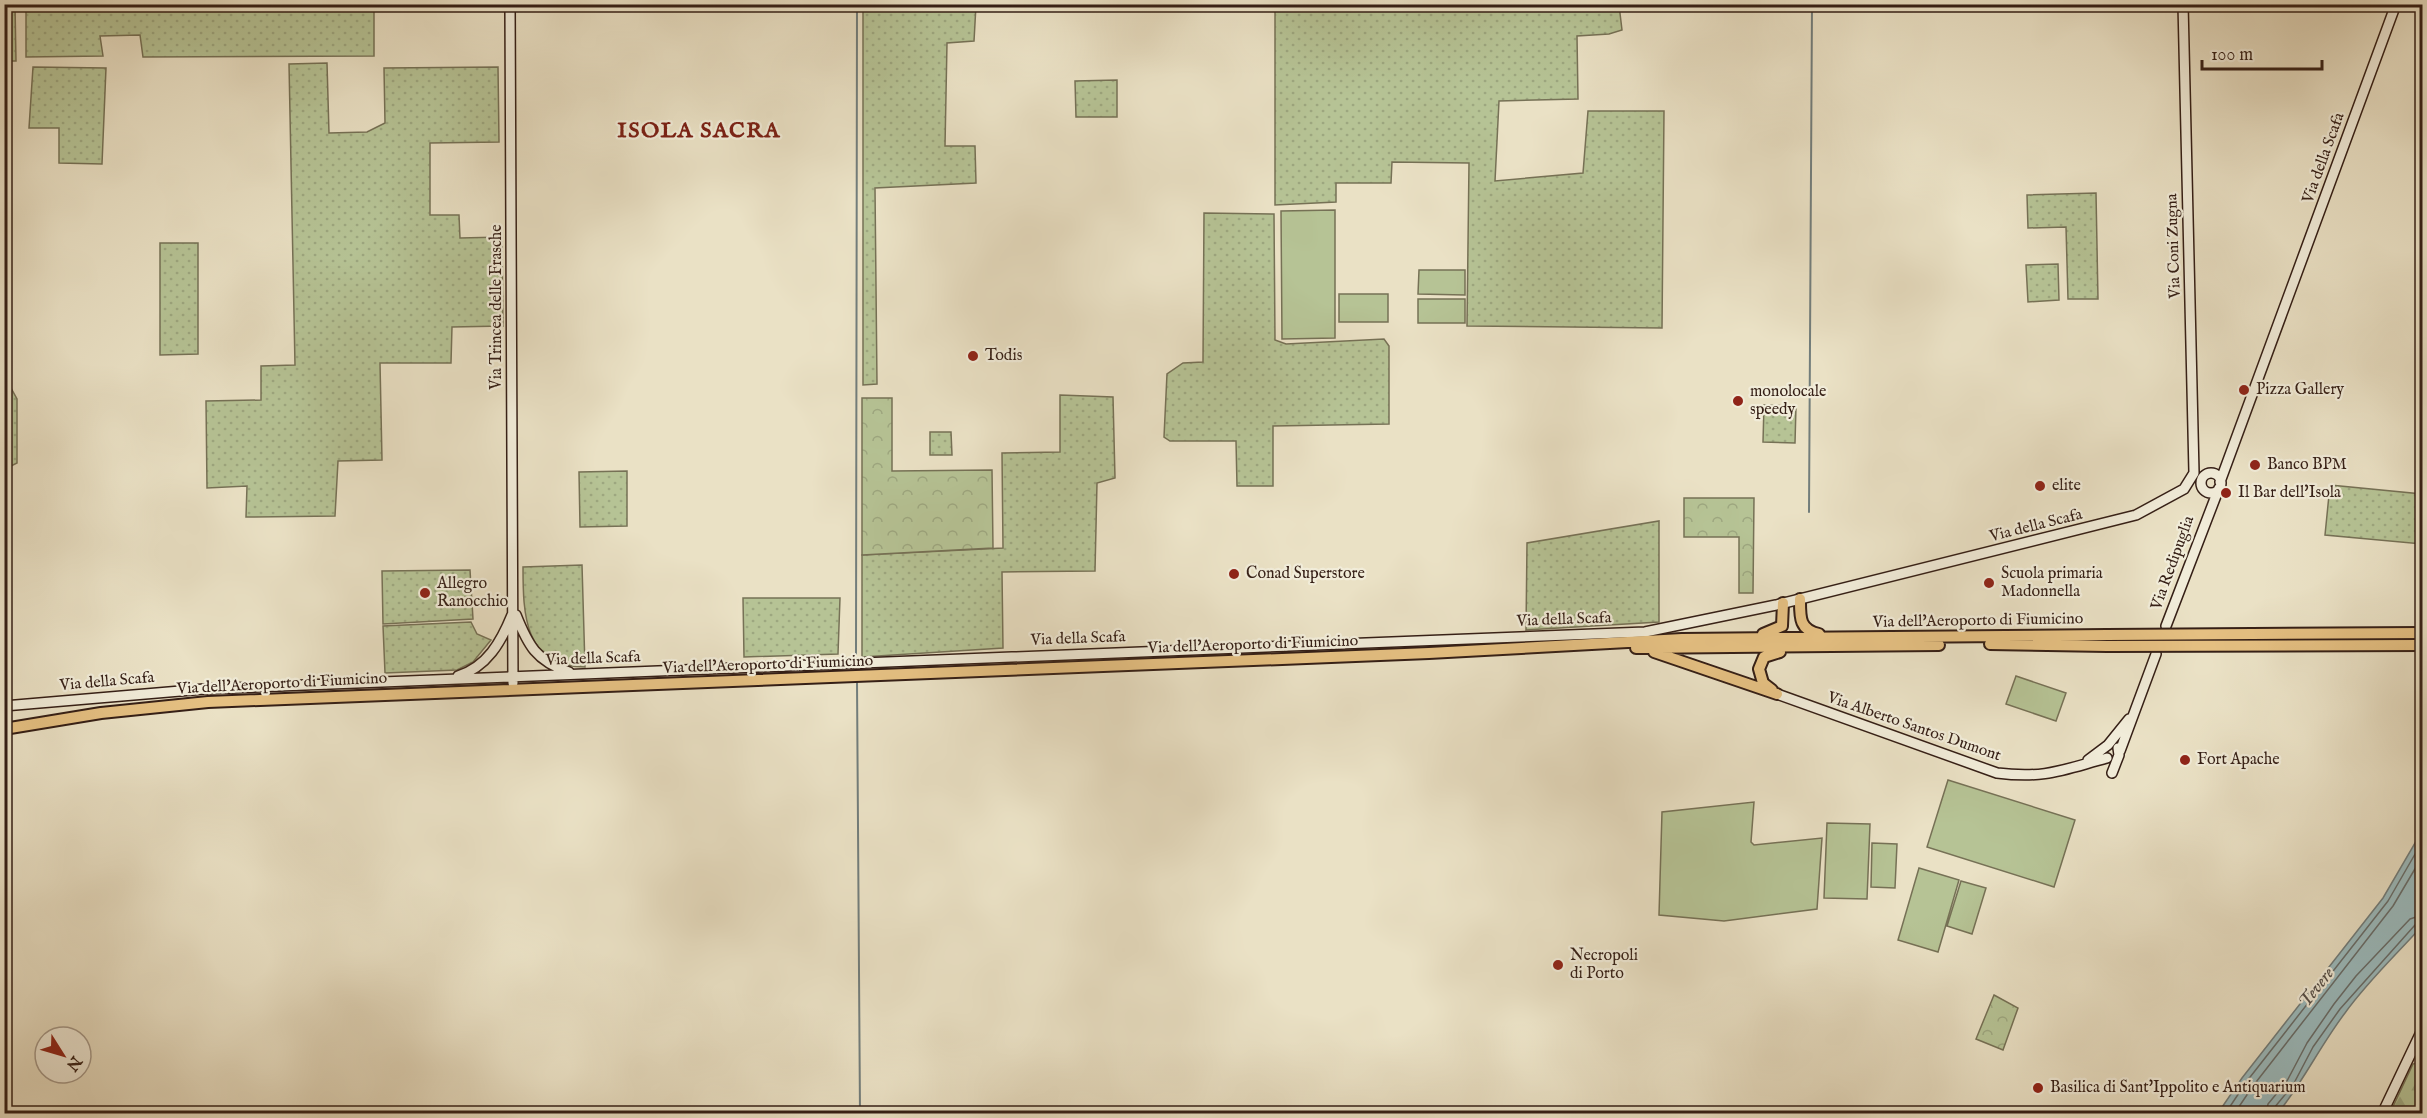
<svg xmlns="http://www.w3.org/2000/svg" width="2427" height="1118" viewBox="0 0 2427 1118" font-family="'IM FELL English',serif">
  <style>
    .grass { fill: url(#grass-dots); stroke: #767156; stroke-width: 1.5 }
    .forest { fill: url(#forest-firs); stroke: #767156; stroke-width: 1.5 }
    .park { fill: url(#park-crowns); stroke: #767156; stroke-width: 1.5 }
    .pitch { fill: #b6c395; stroke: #767156; stroke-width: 1.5 }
    .water { fill: #9bbbbe; stroke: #727d7b; stroke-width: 1.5 }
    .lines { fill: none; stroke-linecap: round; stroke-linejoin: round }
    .shore { stroke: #686d6a; stroke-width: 1.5 }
    .stream { stroke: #727d7b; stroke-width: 2 }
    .secondary-casing { stroke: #351f16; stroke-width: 12 }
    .primary-casing { stroke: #351f16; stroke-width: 14 }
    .secondary { stroke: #f1ecd9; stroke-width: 9 }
    .primary { stroke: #e5c082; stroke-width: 10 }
    .primary-bridge-casing { stroke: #351f16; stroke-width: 14; stroke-linecap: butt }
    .primary-bridge { stroke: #e5c082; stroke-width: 10 }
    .poi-dot { fill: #8f2418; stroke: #f1ecd9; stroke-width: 2 }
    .labels { text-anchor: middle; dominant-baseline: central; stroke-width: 4.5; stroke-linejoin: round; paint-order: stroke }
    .street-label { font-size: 16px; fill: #351f16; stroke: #f1ecd9 }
    .poi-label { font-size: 16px; fill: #351f16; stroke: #f1ecd9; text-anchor: start }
    .water-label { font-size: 18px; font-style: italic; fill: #544e48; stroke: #f1ecd9 }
    .district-label { font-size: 22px; font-weight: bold; letter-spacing: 1.5px; fill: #7a1f14; stroke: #f1ecd9 }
  </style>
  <defs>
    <pattern id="grass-dots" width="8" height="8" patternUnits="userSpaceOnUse" patternTransform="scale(1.5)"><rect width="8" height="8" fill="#b6c395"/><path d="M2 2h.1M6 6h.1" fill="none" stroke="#9da780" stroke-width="1.8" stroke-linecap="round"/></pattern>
    <pattern id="forest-firs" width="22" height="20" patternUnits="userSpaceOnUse" patternTransform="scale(1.5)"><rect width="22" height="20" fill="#b6c395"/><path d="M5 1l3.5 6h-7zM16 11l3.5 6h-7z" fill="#9da780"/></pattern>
    <pattern id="park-crowns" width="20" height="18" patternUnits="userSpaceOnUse" patternTransform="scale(1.5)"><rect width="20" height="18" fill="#b6c395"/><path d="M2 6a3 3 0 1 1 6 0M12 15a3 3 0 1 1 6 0" fill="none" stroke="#9da780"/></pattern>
  </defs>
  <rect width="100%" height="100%" fill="#eae1c5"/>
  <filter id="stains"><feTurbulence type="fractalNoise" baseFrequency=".00333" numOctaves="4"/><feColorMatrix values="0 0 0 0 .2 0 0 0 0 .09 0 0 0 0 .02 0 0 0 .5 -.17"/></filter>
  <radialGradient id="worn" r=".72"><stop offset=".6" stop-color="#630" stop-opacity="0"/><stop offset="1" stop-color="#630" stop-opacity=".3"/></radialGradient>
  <path class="grass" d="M5 4 15 5 16 61H5Z
    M26 5H374V56L143 57 140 35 100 36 103 56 26 57Z
    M863 5H976L974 41 947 43 945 146H975L976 183 875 188 877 384 863 385Z
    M1275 5H1619L1622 30 1609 34 1577 36 1578 99 1499 101 1495 181 1583 173 1588 111H1664L1662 328 1467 326 1469 163 1392 162 1391 183H1336V202L1275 205Z
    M327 63 329 133 367 132 385 123 384 68 498 67 499 142 430 143V215H459L460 238 502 237 503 326 452 327 451 363H380L382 460 338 461 335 516 246 517 247 486 207 488 206 401 261 400V366L295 365 289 64Z
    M33 67 106 68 102 164 59 163V128H29Z
    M1117 80V117H1076L1075 81Z
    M2096 193 2098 299H2068L2066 227 2028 228 2027 195Z
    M1204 213 1274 214 1275 340 1286 344 1384 339 1389 346V424L1273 426V486H1237L1236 441H1170L1164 437 1167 374 1183 363 1203 362Z
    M160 243H198V354L160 355Z
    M2058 264 2059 300 2028 302 2026 265Z
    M5 388H11L17 399V463L5 469Z
    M1060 395 1113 397 1115 478 1097 483 1095 571 1002 572 1003 648 862 657V555L1003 548 1002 453 1060 452Z
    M1764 405 1796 406 1795 443 1763 442Z
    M930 432H951L952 455H930Z
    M627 471V526L580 527 579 472Z
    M2330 485 2422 494V544L2325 535Z
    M1659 521V622L1526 630 1527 543Z
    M582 565 585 667C524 667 523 614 523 567Z
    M470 570 473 619 383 624 382 571Z
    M743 598H840L838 654 744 657Z
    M471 622 477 634 491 640 473 662 457 670 385 673 383 626Z"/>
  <path class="forest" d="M2422 1061V1113H2390L2413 1064Z"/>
  <path class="park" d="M862 398H892V471L992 470 993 548 862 555Z
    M1684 498H1754L1753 593H1739V537H1684Z
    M1994 995 2018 1008 2003 1050 1976 1039Z"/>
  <path class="pitch" d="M1335 210V338L1282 339 1281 211Z
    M1419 270H1465V295L1418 294Z
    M1339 294H1388V322H1339Z
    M1418 299H1465V323H1418Z
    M2016 676 2066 693 2056 721 2006 704Z
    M1948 780 2075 820 2054 887 1927 847Z
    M1754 802 1751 842 1754 845 1822 838 1817 909 1724 921 1659 915 1662 812Z
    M1827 823 1870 824 1867 899 1824 898Z
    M1872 843 1897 844 1895 888 1871 887Z
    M1919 868 1959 880 1938 952 1898 940Z
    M1961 881 1986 888 1972 934 1947 926Z"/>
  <path class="water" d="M2422 831V926C2396 955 2368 981 2345 1013 2320 1046 2303 1082 2278 1113H2218L2242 1078 2383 898Z"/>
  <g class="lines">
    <path class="shore" d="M2225 1114 2247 1081 2388 901 2422 842
      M2234 1114 2253 1086 2393 906 2422 857
      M2266 1114 2268 1104 2287 1081 2307 1043 2334 1004 2356 976 2410 919 2422 915
      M2273 1114 2274 1108 2293 1085 2313 1047 2340 1009 2415 925 2422 923"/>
    <path class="stream" d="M1809 512 1812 4
      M856 654 857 4
      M857 682 860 1114"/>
    <g class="secondary-casing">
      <path id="secondary" d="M510 4 513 683
        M2201 483a10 10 0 1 1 20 0a10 10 0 1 1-20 0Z
        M2220 482 2396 4
        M516 615C528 645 536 661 569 672
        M2166 626 2219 488
        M458 676C487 667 501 642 512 615
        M1777 694 1997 773C2045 779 2062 770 2107 758
        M4 706 204 689 1645 632 1776 605 2136 515 2184 489 2194 473 2183 4
        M2120 751 2156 654
        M2088 760 2108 745 2129 719
        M2112 773 2119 755 2118 748
        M2382 1114 2422 1030"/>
    </g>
    <g class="primary-casing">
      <path id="primary" d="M1800 599C1800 617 1799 630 1819 634
        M1763 634 1782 626 1783 603
        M1990 644 2107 646
        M1636 648 1939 645
        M1654 652 1777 694
        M1772 690 1763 683 1759 669 1764 657 1780 652
        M4 729 101 713 208 702 1429 653 1682 639 2107 635"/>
    </g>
    <use href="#secondary" class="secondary"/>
    <use href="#primary" class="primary"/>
    <g class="primary-bridge-casing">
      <path id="primary-bridge" d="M2107 635 2422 633
        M2107 646 2422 645"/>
    </g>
    <use href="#primary-bridge" class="primary-bridge"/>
  </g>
  <g class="poi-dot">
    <circle cx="973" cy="356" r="6"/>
    <circle cx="2244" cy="390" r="6"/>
    <circle cx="1738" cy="401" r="6"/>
    <circle cx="2255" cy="465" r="6"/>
    <circle cx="2040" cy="486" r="6"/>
    <circle cx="2226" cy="493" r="6"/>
    <circle cx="1234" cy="574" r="6"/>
    <circle cx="1989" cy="583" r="6"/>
    <circle cx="425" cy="593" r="6"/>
    <circle cx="2185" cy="760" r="6"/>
    <circle cx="1558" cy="965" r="6"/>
    <circle cx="2038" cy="1088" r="6"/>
  </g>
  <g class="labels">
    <g class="street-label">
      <text transform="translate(2324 158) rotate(-70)">Via della Scafa</text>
      <text transform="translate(2174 246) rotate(-92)">Via Coni Zugna</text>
      <text transform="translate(497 307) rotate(-90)">Via Trincea delle Frasche</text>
      <text transform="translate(2036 526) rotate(-14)">Via della Scafa</text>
      <text transform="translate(2173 563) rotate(-70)">Via Redipuglia</text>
      <text transform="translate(1564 620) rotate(-2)">Via della Scafa</text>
      <text transform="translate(1978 621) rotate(-1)">Via dell'Aeroporto di Fiumicino</text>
      <text transform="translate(1078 639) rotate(-2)">Via della Scafa</text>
      <text transform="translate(1253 645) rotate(-2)">Via dell'Aeroporto di Fiumicino</text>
      <text transform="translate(593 659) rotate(-2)">Via della Scafa</text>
      <text transform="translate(768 665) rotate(-2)">Via dell'Aeroporto di Fiumicino</text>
      <text transform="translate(107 682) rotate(-5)">Via della Scafa</text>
      <text transform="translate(282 684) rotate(-3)">Via dell'Aeroporto di Fiumicino</text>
      <text transform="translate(1914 727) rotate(19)">Via Alberto Santos Dumont</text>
    </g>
    <g class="poi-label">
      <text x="985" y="356">Todis</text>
      <text x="2256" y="390">Pizza Gallery</text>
      <text x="1750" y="392">monolocale<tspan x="1750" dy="18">speedy</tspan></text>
      <text x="2267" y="465">Banco BPM</text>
      <text x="2052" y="486">elite</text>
      <text x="2238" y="493">Il Bar dell'Isola</text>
      <text x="1246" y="574">Conad Superstore</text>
      <text x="2001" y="574">Scuola primaria<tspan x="2001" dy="18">Madonnella</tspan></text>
      <text x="437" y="584">Allegro<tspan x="437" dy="18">Ranocchio</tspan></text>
      <text x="2197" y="760">Fort Apache</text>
      <text x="1570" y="956">Necropoli<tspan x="1570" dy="18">di Porto</tspan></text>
      <text x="2050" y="1088">Basilica di Sant'Ippolito e Antiquarium</text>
    </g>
    <g class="water-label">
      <text transform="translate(2317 988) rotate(-52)">Tevere</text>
    </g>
    <g class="district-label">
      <text x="699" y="131">ISOLA SACRA</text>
    </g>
  </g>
  <rect width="2427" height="1118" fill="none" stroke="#eae1c5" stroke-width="24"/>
  <rect x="6" y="6" width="2415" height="1106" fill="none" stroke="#351f16" stroke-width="3"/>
  <rect x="12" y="12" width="2403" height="1094" fill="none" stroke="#351f16" stroke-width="1.5"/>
  <g transform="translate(63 1055) rotate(127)"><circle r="28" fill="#f1ecd9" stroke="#a69a8b" stroke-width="1.5"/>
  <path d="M0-4.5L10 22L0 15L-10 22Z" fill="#8f2418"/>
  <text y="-9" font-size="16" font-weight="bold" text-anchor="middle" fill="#351f16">N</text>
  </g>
  <path d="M2202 60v9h120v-9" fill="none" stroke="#351f16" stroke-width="3"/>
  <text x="2211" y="60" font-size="18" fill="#351f16" stroke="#f1ecd9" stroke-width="4.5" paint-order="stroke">100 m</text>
  <rect width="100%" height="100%" filter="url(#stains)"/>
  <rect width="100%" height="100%" fill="url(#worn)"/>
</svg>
